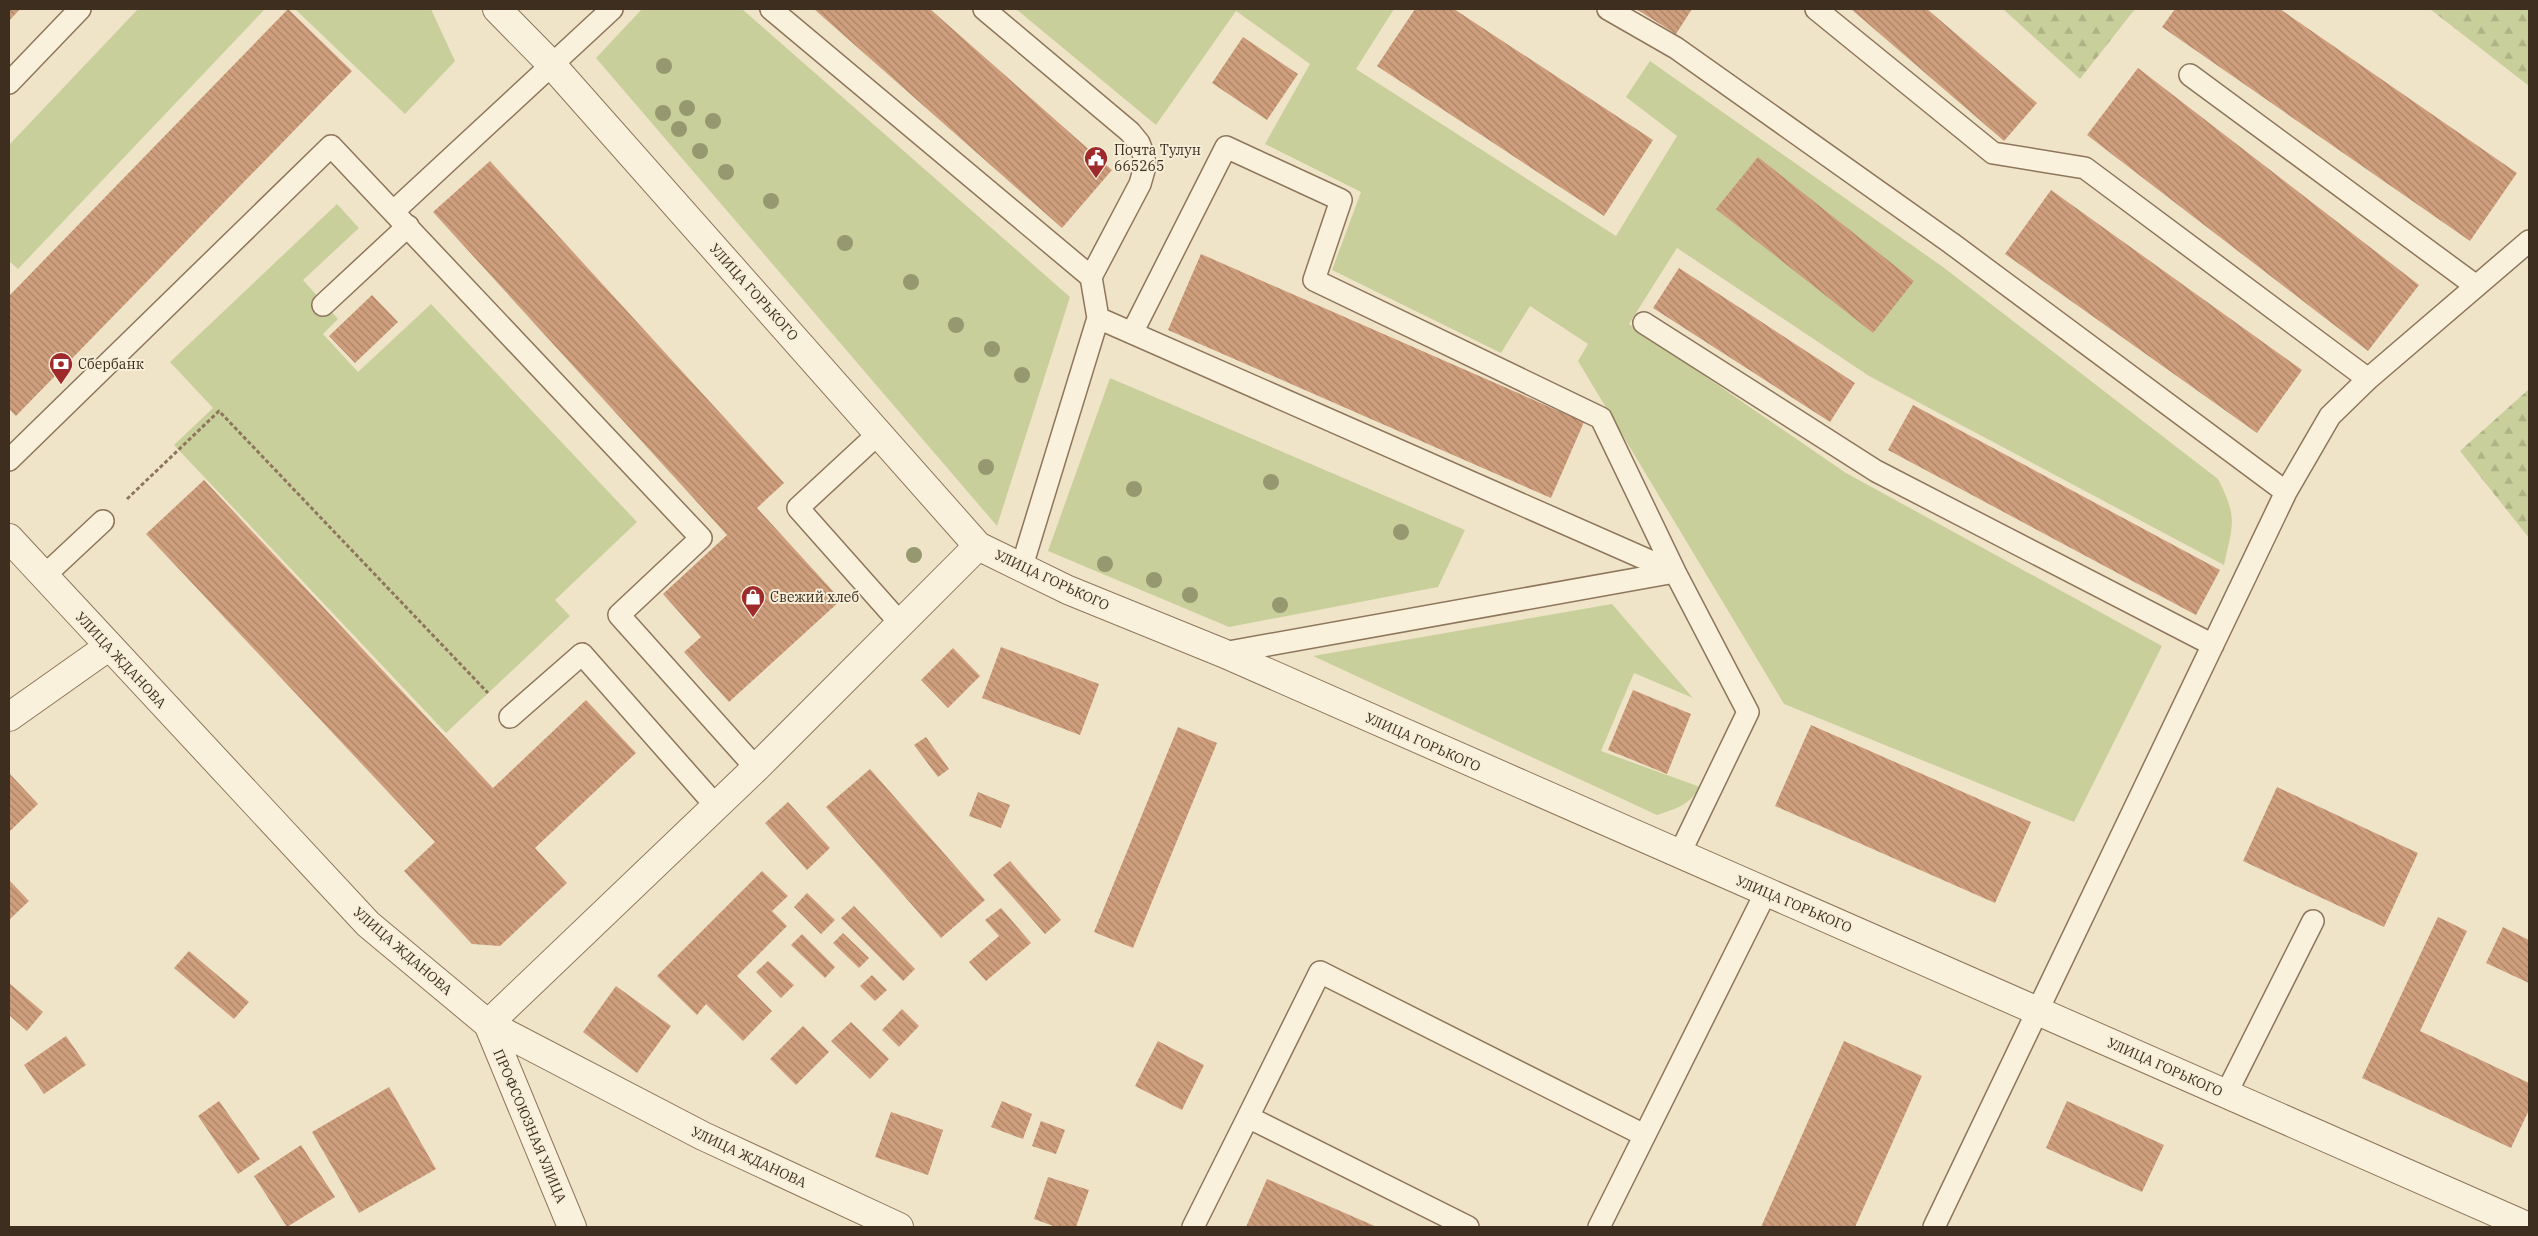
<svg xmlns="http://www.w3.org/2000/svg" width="2538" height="1236" viewBox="0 0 2538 1236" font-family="'IBM Plex Serif',serif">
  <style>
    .green { fill: #c9cf9b }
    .forest { fill: url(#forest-firs) }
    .building { fill: url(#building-back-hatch) }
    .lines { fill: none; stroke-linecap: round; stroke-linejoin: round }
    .lane-casing { stroke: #8d765c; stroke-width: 24 }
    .street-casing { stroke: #8d765c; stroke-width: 30 }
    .path { stroke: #8d765c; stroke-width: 3; stroke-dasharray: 4 2.5; stroke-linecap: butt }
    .lane { stroke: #faf1dc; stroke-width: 21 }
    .street { stroke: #faf1dc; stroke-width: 28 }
    .tree { fill: #96986f }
    .labels { text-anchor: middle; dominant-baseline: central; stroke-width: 4; stroke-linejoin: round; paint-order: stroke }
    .poi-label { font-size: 14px; fill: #3d2e20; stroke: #f7eed8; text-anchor: start }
    .street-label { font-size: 14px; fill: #3d2e20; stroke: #f7eed8 }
  </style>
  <defs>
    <pattern id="forest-firs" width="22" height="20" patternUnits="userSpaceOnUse" patternTransform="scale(1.25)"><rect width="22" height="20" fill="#c9cf9b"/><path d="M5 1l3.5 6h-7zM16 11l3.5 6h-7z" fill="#aeb285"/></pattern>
    <pattern id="building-back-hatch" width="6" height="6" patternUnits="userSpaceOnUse" patternTransform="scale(1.25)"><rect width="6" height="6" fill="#cf9f7d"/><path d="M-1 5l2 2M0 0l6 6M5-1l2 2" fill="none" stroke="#a98266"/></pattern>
  </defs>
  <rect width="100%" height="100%" fill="#f0e4c8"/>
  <path class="green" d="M138 9H265L18 269 9 261V145Z
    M295 9H431L455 61 405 114Z
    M642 9H742L1070 297 997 526 596 58Z
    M1016 9H1394L1356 69 1616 236 1677 136 1626 97 1650 61 1943 267 2218 479C2238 518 2233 524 2224 565L1869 376 1677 248 1629 324 1846 473 2162 646 2074 822 1784 704 1578 361 1588 344 1530 306 1501 353 1332 270 1361 192 1265 144 1310 64 1236 11 1156 125Z
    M337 204 359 228 303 280 338 319 323 334 358 372 431 304 637 522 555 600 570 616 446 733 174 445 213 408 170 362Z
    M1110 378 1465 530 1438 587 1229 627 1048 551Z
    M1612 604 1693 698 1634 673 1601 751 1700 787C1688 806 1678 808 1657 815L1313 656Z"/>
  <path class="forest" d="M2003 9H2135L2080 79Z
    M2430 9H2529V86Z
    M2529 389V538L2460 451Z"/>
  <path class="building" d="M9 9H20L9 21Z
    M288 9 352 71 16 416 9 409V296Z
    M814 9H930L1112 170 1062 228Z
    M1415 9H1454L1653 140 1604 216 1377 66Z
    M1636 9H1692L1676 34Z
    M1851 9H1927L2037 103 2004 141Z
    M2175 9H2280L2517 173 2470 241 2162 27Z
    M1243 37 1298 74 1267 120 1212 83Z
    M2138 68 2419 285 2368 351 2087 135Z
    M1758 157 1914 281 1873 333 1716 209Z
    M490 161 784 483 757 508 841 600 729 702 684 652 701 637 663 594 727 535 433 212Z
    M2051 190 2302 370 2257 433 2005 254Z
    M1201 254 1584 422 1551 498 1168 330Z
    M1679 268 1855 383 1830 422 1653 308Z
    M372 295 398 322 355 363 329 336Z
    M1913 405 2220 570 2196 615 1888 450Z
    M204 480 493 788 586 700 636 753 535 848 567 883 500 946 472 944 404 871 435 842 146 534Z
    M1001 647 1099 684 1080 735 982 698Z
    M953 648 980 676 948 708 921 680Z
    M1633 690 1691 714 1667 774 1608 750Z
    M1811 725 2031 822 1995 903 1775 806Z
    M1178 727 1217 743 1133 948 1094 932Z
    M926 737 949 769 938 777 914 745Z
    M870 769 985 900 941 938 826 807Z
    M9 773 38 804 9 832Z
    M2277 787 2418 853 2384 927 2243 861Z
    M978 792 1010 805 1001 828 969 816Z
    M788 802 830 848 807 870 765 823Z
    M1010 861 1061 920 1045 934 993 875Z
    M762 871 788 896 772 911 787 926 737 976 772 1011 743 1041 706 1004 697 1015 657 976Z
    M9 880 29 901 9 920Z
    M807 893 835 920 821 934 794 907Z
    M854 906 915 969 903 981 841 918Z
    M1001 908 1031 943 986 981 969 962 999 936 985 920Z
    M2438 917 2467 931 2420 1031 2529 1083V1110L2511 1148 2362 1078Z
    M2503 927 2529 940V983L2486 963Z
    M843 933 869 958 859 968 833 943Z
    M802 934 835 967 825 978 791 945Z
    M189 951 249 1002 234 1019 174 968Z
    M768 961 794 985 781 998 756 972Z
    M872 975 887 990 875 1001 860 986Z
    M9 983 43 1012 27 1031 9 1015Z
    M616 986 671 1026 637 1073 583 1032Z
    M902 1009 919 1026 899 1047 882 1030Z
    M851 1022 889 1059 870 1079 831 1041Z
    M803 1026 829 1052 796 1085 770 1059Z
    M66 1036 86 1065 44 1094 24 1065Z
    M1158 1041 1204 1065 1182 1110 1135 1086Z
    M1844 1041 1922 1076 1855 1227H1761Z
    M389 1087 436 1169 359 1213 312 1132Z
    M219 1101 260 1159 238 1174 198 1116Z
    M1002 1101 1032 1114 1023 1139 991 1127Z
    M2067 1101 2164 1145 2142 1192 2046 1148Z
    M891 1112 943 1130 928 1175 875 1157Z
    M1041 1121 1065 1130 1056 1154 1032 1146Z
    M301 1145 335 1197 287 1227 254 1176Z
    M1048 1177 1089 1190 1076 1227H1056L1034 1219Z
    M1267 1179 1315 1200 1377 1227H1246Z"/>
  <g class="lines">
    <g class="lane-casing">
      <path id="lane" d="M771 9 1091 277 1098 318 1022 566
        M984 9 1130 132 1139 143 1144 156V170L1140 184 1091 277
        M1608 9 1676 48 1951 243 2286 492
        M1816 9 1993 153 2085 168 2368 379
        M2190 75 2476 286
        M9 83 80 9
        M394 211 612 9
        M323 305 408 226
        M1098 318 1675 572
        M1644 323 1876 471 2213 645
        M1132 333 1226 147 1341 200 1314 280 1601 418 1675 572
        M879 433 798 508 901 624
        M9 460 331 146 701 538 619 615 756 768
        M43 577 103 521
        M1223 653 1675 572 1748 712 1679 855
        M510 717 582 654 716 806
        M2226 1094 2313 921
        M1248 1117 1320 972 1644 1135
        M1193 1227 1248 1117 1468 1227
        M1599 1227 1766 892
        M1934 1227 2286 492 2330 416 2368 379 2529 241"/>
    </g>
    <g class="street-casing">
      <path id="street" d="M497 9 552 65 978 546 1068 590 1223 653 2529 1227
        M9 538 368 924 488 1024 703 1136 899 1227
        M9 717 108 647
        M572 1227 488 1024 756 768 978 546"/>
    </g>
    <path class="path" d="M127 499 219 411 488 693"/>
    <use href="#lane" class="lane"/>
    <use href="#street" class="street"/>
  </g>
  <g class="tree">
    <circle cx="664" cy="66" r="8"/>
    <circle cx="687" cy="108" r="8"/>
    <circle cx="663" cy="113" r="8"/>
    <circle cx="713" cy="121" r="8"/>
    <circle cx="679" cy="129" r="8"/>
    <circle cx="700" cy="151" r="8"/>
    <circle cx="726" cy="172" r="8"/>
    <circle cx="771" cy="201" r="8"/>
    <circle cx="845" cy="243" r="8"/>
    <circle cx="911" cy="282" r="8"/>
    <circle cx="956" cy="325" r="8"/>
    <circle cx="992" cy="349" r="8"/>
    <circle cx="1022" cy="375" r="8"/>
    <circle cx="986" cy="467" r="8"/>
    <circle cx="1271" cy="482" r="8"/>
    <circle cx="1134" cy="489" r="8"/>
    <circle cx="1401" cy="532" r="8"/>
    <circle cx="914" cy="555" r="8"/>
    <circle cx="1105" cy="564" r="8"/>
    <circle cx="1154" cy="580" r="8"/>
    <circle cx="1190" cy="595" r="8"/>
    <circle cx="1280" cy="605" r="8"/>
  </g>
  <defs>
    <g id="civic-pin" transform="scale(1.25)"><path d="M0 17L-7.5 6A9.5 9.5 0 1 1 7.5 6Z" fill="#9e2a2b" stroke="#f7eed8"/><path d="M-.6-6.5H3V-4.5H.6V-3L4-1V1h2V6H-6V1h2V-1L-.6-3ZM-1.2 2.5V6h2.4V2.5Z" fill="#fff"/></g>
    <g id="bank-pin" transform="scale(1.25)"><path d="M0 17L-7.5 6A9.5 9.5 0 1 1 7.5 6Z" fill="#9e2a2b" stroke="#f7eed8"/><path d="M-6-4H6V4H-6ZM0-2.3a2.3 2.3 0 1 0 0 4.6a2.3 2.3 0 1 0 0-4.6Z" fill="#fff"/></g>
    <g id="shop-pin" transform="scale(1.25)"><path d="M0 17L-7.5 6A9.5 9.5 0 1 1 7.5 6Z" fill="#9e2a2b" stroke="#f7eed8"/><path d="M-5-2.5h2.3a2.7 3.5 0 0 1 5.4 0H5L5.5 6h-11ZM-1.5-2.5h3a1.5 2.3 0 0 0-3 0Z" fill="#fff"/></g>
  </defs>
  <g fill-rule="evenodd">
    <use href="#civic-pin" x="1096" y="158"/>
    <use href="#bank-pin" x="61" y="364"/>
    <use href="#shop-pin" x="753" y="597"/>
  </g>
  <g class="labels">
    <g class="poi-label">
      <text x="1114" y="150">Почта Тулун<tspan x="1114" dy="16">665265</tspan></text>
      <text x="78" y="364">Сбербанк</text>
      <text x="770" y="597">Свежий хлеб</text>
    </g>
    <g class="street-label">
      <text transform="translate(754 292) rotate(48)">УЛИЦА ГОРЬКОГО</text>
      <text transform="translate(1052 580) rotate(25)">УЛИЦА ГОРЬКОГО</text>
      <text transform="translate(121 660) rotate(47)">УЛИЦА ЖДАНОВА</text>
      <text transform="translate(1423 742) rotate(24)">УЛИЦА ГОРЬКОГО</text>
      <text transform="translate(1794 904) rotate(23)">УЛИЦА ГОРЬКОГО</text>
      <text transform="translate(403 951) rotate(41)">УЛИЦА ЖДАНОВА</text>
      <text transform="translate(2165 1067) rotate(24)">УЛИЦА ГОРЬКОГО</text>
      <text transform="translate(530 1126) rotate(67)">ПРОФСОЮЗНАЯ УЛИЦА</text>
      <text transform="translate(749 1157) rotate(25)">УЛИЦА ЖДАНОВА</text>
    </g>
  </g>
  <rect width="2538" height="1236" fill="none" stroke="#3d2e20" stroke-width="20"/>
</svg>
